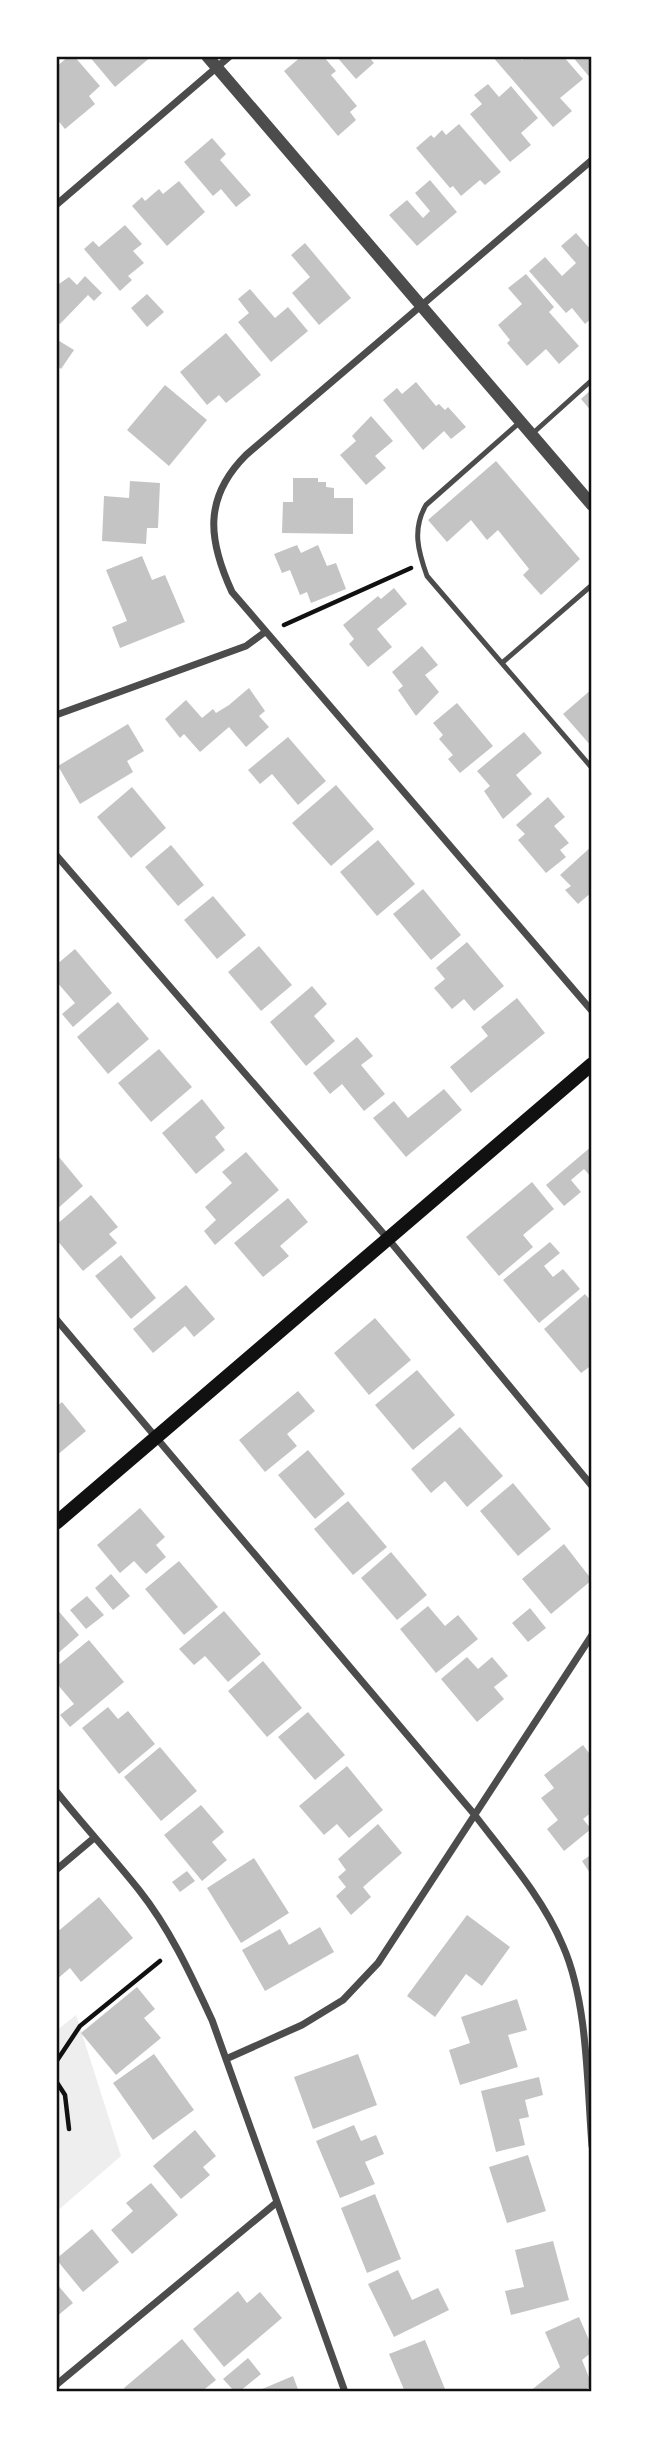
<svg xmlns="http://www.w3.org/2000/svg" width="648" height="2448" viewBox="0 0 648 2448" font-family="Spectral,serif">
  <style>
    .green { fill: #eee }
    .building { fill: #c4c4c4 }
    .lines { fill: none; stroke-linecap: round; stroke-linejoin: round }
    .path { stroke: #111; stroke-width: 4.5 }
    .service { stroke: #4c4c4c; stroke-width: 5 }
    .minor { stroke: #4c4c4c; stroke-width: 7 }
    .tertiary { stroke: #4c4c4c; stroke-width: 12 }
    .secondary { stroke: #111; stroke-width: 14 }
    .neatline { fill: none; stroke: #111; stroke-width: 2.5 }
  </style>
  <rect width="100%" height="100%" fill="#fff"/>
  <path class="green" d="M76 2015 121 2156 56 2212V2031Z"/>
  <path class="building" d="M69 56H74L100 86 89 96 95 104 65 129 56 118V67Z
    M89 56H152L115 87Z
    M302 56H323L336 71 331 75 357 106 350 112 356 120 338 136 284 71Z
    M336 56H368L374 63 356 79Z
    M492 56H518L522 60 527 56H563L583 79 560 98 572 111 553 127Z
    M572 56H592V80Z
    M488 84 499 97 511 86 538 118 521 133 531 145 510 162 470 114 482 104 474 95Z
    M459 124 501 172 485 185 480 180 461 196 453 186 450 188 416 148 431 135 434 138 442 130 446 135Z
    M212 138 226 154 220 160 251 195 236 207 221 189 213 196 184 162Z
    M430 180 457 212 417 246 389 215 407 200 423 218 430 211 415 193Z
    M179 181 205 212 167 246 132 206 142 197 145 201 159 189 163 194Z
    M125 225 142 244 133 251 144 263 128 276 132 280 120 291 84 249 93 241 99 247Z
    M576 233 592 251V318L585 324 572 308 566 313 529 271 545 257 562 276 576 263 561 246Z
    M305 243 351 298 319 325 292 293 310 277 291 255Z
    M526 274 554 307 549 312 579 346 559 364 546 349 527 366 507 343 510 340 498 325 522 304 508 288Z
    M85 276 102 293 94 301 88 295 60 324 56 320V286L69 277 77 285Z
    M250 289 275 318 288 307 308 331 271 362 238 322 249 313 238 299Z
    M147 294 164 312 147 327 131 308Z
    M226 333 261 375 226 403 219 395 207 405 180 372Z
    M56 339 74 350 61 369 56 365Z
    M416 382 436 406 439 404 445 410 448 407 466 427 451 439 444 431 423 450 383 400 397 388 402 394Z
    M165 385 207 420 169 466 127 430Z
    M592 389V412L581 399Z
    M371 416 393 441 375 456 386 468 366 485 340 455 356 441 352 436Z
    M496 461 580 559 541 595 523 575 529 569 498 530 487 540 471 520 447 542 428 520Z
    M293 478H318V482H326V487L334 488V498H353V534L282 533 283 502H293Z
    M130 481 160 483 158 528H147L146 544 102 541 104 496 129 498Z
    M297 545 301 553 318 545 327 566 336 563 346 589 311 603 307 592 300 595 290 570 282 573 274 554Z
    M142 556 152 580 165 575 185 622 120 648 112 627 127 621 106 570Z
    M394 588 407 604 377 629 392 647 368 667 349 644 354 639 343 625 378 596 381 599Z
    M422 646 438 665 425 675 439 692 416 716 398 690 403 686 392 672Z
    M249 688 265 711 259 716 269 727 246 747 229 727 200 752 184 734 180 738 165 719 186 700 202 718 213 709 216 713 229 705Z
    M592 689V747L563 714Z
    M457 703 493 746 460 773 448 759 453 755 439 739 443 735 433 723Z
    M128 724 144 751 127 761 133 772 80 804 58 766Z
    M524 732 542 753 516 775 532 794 503 819 484 791 490 786 477 771Z
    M288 737 326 781 298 805 272 774 260 784 248 770Z
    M336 785 374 829 331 866 292 823Z
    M132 787 166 828 131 858 97 817Z
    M548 797 565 817 554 826 569 843 560 850 566 857 546 873 518 840 525 834 516 825Z
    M378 840 415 884 377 916 340 872Z
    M171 845 204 885 178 906 145 867Z
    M592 846V892L578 904 565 890 571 886 560 875Z
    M423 889 461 935 431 960 393 914Z
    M213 896 246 935 217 959 184 920Z
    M467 942 504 986 474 1011 464 999 452 1009 434 988 445 979 436 968Z
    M259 946 292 985 261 1011 228 972Z
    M75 949 112 993 73 1027 62 1014 75 1003 56 981V965Z
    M312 986 327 1004 314 1016 335 1041 306 1066 270 1022Z
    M517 998 545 1033 471 1093 450 1067 488 1036 481 1027Z
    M118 1002 149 1039 108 1074 77 1037Z
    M357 1037 373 1056 361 1065 385 1094 364 1111 342 1084 330 1094 313 1073Z
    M159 1049 192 1087 151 1122 118 1083Z
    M444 1089 462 1110 406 1157 373 1118 394 1101 408 1118Z
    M202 1099 225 1128 215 1137 225 1150 196 1174 162 1133Z
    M592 1146V1178L584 1169 571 1180 581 1192 564 1206 546 1185Z
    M246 1152 279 1190 215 1245 204 1231 216 1220 205 1207 232 1183 222 1172Z
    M59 1157 83 1186 56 1210V1160Z
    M532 1182 554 1209 523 1235 533 1247 499 1276 466 1237Z
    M91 1195 118 1227 109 1234 117 1243 83 1271 56 1239V1225Z
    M288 1198 308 1222 280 1246 289 1256 263 1277 234 1243Z
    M550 1242 560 1253 544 1266 553 1277 563 1269 580 1289 539 1323 503 1280Z
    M121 1255 156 1298 131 1319 95 1276Z
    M186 1285 215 1319 194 1337 185 1326 153 1353 133 1329Z
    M585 1294 592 1302V1365L581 1373 544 1329Z
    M375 1318 411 1360 369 1395 334 1353Z
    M417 1370 455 1415 413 1450 375 1405Z
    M298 1391 315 1411 287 1434 297 1446 265 1472 239 1440Z
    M62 1402 86 1431 56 1456V1407Z
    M460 1427 503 1476 467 1507 445 1481 431 1493 411 1469Z
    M308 1450 345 1494 315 1519 278 1475Z
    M513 1483 551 1529 518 1556 480 1511Z
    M348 1501 387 1547 353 1575 314 1529Z
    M140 1508 165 1537 156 1545 166 1557 146 1574 134 1561 120 1573 97 1545Z
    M564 1544 592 1580 551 1614 522 1579Z
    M391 1552 427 1595 397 1620 361 1578Z
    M179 1561 218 1607 184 1635 145 1589Z
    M111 1574 130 1596 113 1610 95 1588Z
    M87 1596 104 1615 86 1629 70 1610Z
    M428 1606 445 1626 458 1615 478 1639 436 1673 400 1629Z
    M56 1608 79 1635 56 1655Z
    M530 1608 546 1628 528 1642 512 1623Z
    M224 1611 261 1654 228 1682 205 1656 194 1665 179 1649Z
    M89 1640 124 1682 70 1727 60 1715 74 1704 58 1685 56 1687V1667Z
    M467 1657 478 1669 492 1657 508 1676 494 1687 504 1699 477 1722 441 1679Z
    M263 1661 302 1708 267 1737 228 1691Z
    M108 1707 118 1719 128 1711 155 1744 119 1774 82 1728Z
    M308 1712 345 1755 315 1780 278 1737Z
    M583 1745 592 1757V1812L583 1819 591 1829 564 1851 547 1829 558 1820 541 1798 554 1788 544 1775Z
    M160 1747 197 1791 161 1821 124 1777Z
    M347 1766 383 1810 349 1838 337 1824 324 1835 299 1806Z
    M201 1805 224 1832 212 1842 227 1860 202 1881 164 1835Z
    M378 1824 402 1853 363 1887 371 1897 351 1915 336 1896 346 1887 338 1877 346 1870 338 1859Z
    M592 1854V1876L582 1861Z
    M254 1858 289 1913 241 1943 207 1888Z
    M187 1871 195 1881 180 1892 172 1882Z
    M99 1897 133 1938 81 1982 70 1968 56 1980V1933Z
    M467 1915 510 1947 482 1986 466 1974 435 2017 407 1996Z
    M320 1927 334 1952 265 1991 242 1950 280 1929 289 1945Z
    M137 1987 155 2009 144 2018 161 2038 116 2075 81 2033Z
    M517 1999 527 2030 508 2035 518 2067 460 2085 449 2050 470 2043 461 2017Z
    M154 2054 194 2110 153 2140 113 2083Z
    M358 2054 377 2105 313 2129 294 2077Z
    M539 2077 543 2095 525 2100 529 2117 519 2119 525 2145 496 2152 481 2091Z
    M354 2125 361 2141 376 2135 384 2154 365 2162 375 2184 340 2198 316 2141Z
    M195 2130 216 2156 203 2167 210 2175 181 2199 153 2166Z
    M528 2155 546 2211 507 2223 489 2167Z
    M151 2183 178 2215 132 2254 111 2230 133 2211 126 2203Z
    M375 2194 401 2259 367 2273 341 2208Z
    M92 2229 119 2262 83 2292 56 2259Z
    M553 2241 569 2300 511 2315 505 2291 524 2287 515 2250Z
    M398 2270 412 2300 438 2288 449 2310 394 2337 368 2284Z
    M56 2283 73 2303 56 2317Z
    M238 2291 247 2303 260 2292 282 2318 224 2367 193 2329Z
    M579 2317 592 2347V2352L582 2360 592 2385 583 2392H529L560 2367 545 2332Z
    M182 2339 216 2380 201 2392H127L124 2388Z
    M425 2340 445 2389 405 2392 389 2354Z
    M248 2358 261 2374 239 2392H235L223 2379Z
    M293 2376 299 2392H255Z"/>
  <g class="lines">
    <path class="path" d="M284 625 411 568
      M56 2062 80 2026 160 1961
      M56 2081 65 2095 69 2129"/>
    <path class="service" d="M519 423 426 505C412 529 418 551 427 576L592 768
      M532 434 592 380
      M502 663 592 585"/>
    <path class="minor" d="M592 160 246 455C203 498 208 540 232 592L592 1011
      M56 205 230 56
      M56 715 246 646 265 632
      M56 855 389 1240 592 1486
      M56 1319 474 1814C506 1856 543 1898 563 1946 588 2003 587 2085 592 2146
      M56 1791C83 1825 112 1856 139 1890 170 1929 191 1975 212 2020L345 2392
      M56 1870 94 1838
      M226 2059 302 2025 343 2000 378 1963 592 1635
      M56 2385 276 2203"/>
    <path class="tertiary" d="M207 56 592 505"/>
    <path class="secondary" d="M56 1523 592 1064"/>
  </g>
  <rect width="648" height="2448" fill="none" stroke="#ffffff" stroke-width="116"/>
  <rect x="58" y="58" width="532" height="2332" class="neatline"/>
</svg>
